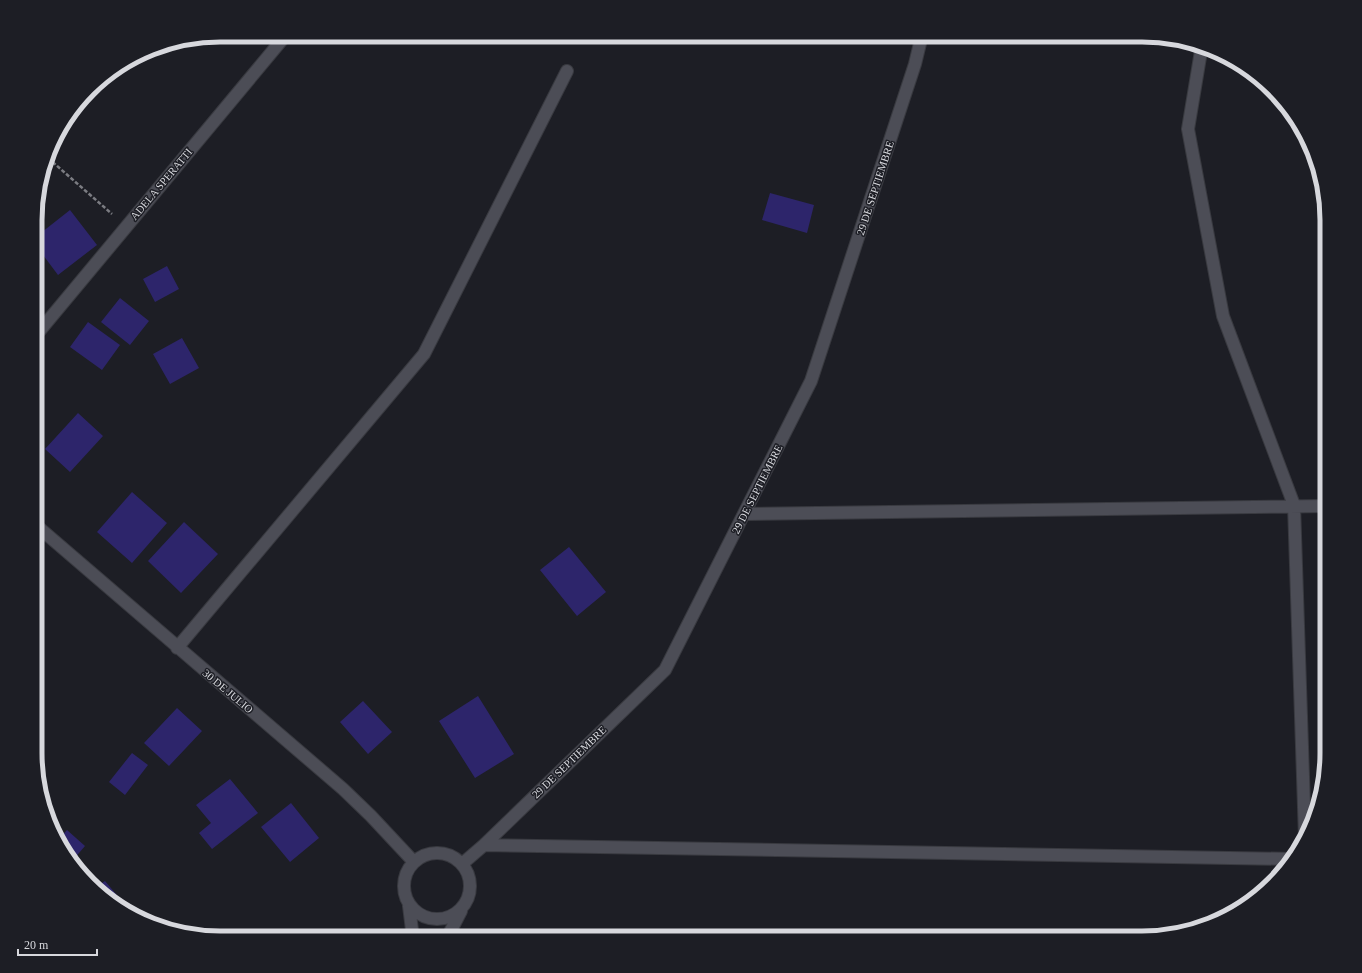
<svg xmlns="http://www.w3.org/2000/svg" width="1362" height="973" viewBox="0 0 1362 973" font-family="Georgia,serif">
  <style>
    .building { fill: #2d256b }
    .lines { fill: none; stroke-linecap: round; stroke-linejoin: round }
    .minor-casing { stroke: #393a40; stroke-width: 14 }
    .path { stroke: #7b7c82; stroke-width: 2.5; stroke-dasharray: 4 2; stroke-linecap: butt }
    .minor { stroke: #4c4d56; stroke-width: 12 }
    .labels { text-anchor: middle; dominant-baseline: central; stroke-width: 3; stroke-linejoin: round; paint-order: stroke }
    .street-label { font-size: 11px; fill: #d7d8dd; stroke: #1d1e25 }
    .rim { fill: none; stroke: #d7d8dd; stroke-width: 5 }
  </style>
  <rect width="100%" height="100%" fill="#1d1e25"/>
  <path class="building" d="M770 193 814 205 807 233 762 220Z
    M70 210 97 245 58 275 37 247V236Z
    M167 266 179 289 155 302 143 279Z
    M120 298 149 321 130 345 101 322Z
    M88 322 120 345 102 370 70 347Z
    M182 338 199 368 170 384 153 354Z
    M78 413 103 436 70 472 45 449Z
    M132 492 167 523 132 563 97 532Z
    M184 522 218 554 181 593 148 561Z
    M569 547 606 592 577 616 540 570Z
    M478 696 514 754 475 778 439 721Z
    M363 701 392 732 368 754 340 722Z
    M177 708 202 731 169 766 144 743Z
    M132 753 148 765 125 795 109 782Z
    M230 779 258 813 212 849 199 833 211 823 196 805Z
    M291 803 319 838 290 862 261 827Z
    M67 830 85 846 73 860 60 845 58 840Z
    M105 881 121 900 115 904 107 900 96 887Z
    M315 929 350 932V938H314Z"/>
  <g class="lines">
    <g class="minor-casing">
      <path id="minor" d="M1202 45 1188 129 1223 316 1294 505 1305 837
        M37 334 286 35
        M744 514 1327 506
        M37 526 343 789 371 816 414 862
        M177 648 424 354 567 71
        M484 845 1293 859
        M404 886a33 33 0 1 1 66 0a33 33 0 1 1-66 0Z
        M462 864 484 845 665 670 811 381 915 64 922 35
        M409 906 413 938
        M447 938 461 911"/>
    </g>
    <path class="path" d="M48 158 112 214"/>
    <use href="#minor" class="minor"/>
  </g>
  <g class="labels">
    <g class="street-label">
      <text transform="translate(161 184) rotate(-50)">ADELA SPERATTI</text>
      <text transform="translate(875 188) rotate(-72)">29 DE SEPTIEMBRE</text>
      <text transform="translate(757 489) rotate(-63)">29 DE SEPTIEMBRE</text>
      <text transform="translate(228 691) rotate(40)">30 DE JULIO</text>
      <text transform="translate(569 762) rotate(-44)">29 DE SEPTIEMBRE</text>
    </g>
  </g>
  <path d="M0 0H1362V973H0ZM220 42H1142A178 178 0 0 1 1320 220V753A178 178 0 0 1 1142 931H220A178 178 0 0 1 42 753V220A178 178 0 0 1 220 42Z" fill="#1d1e25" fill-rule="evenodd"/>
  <path class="rim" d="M220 42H1142A178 178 0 0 1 1320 220V753A178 178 0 0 1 1142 931H220A178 178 0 0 1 42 753V220A178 178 0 0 1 220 42Z"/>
  <path d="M18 949v6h79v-6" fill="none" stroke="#d7d8dd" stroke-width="2"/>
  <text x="24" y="949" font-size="12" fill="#d7d8dd" stroke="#1d1e25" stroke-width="3" paint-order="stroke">20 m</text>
</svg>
